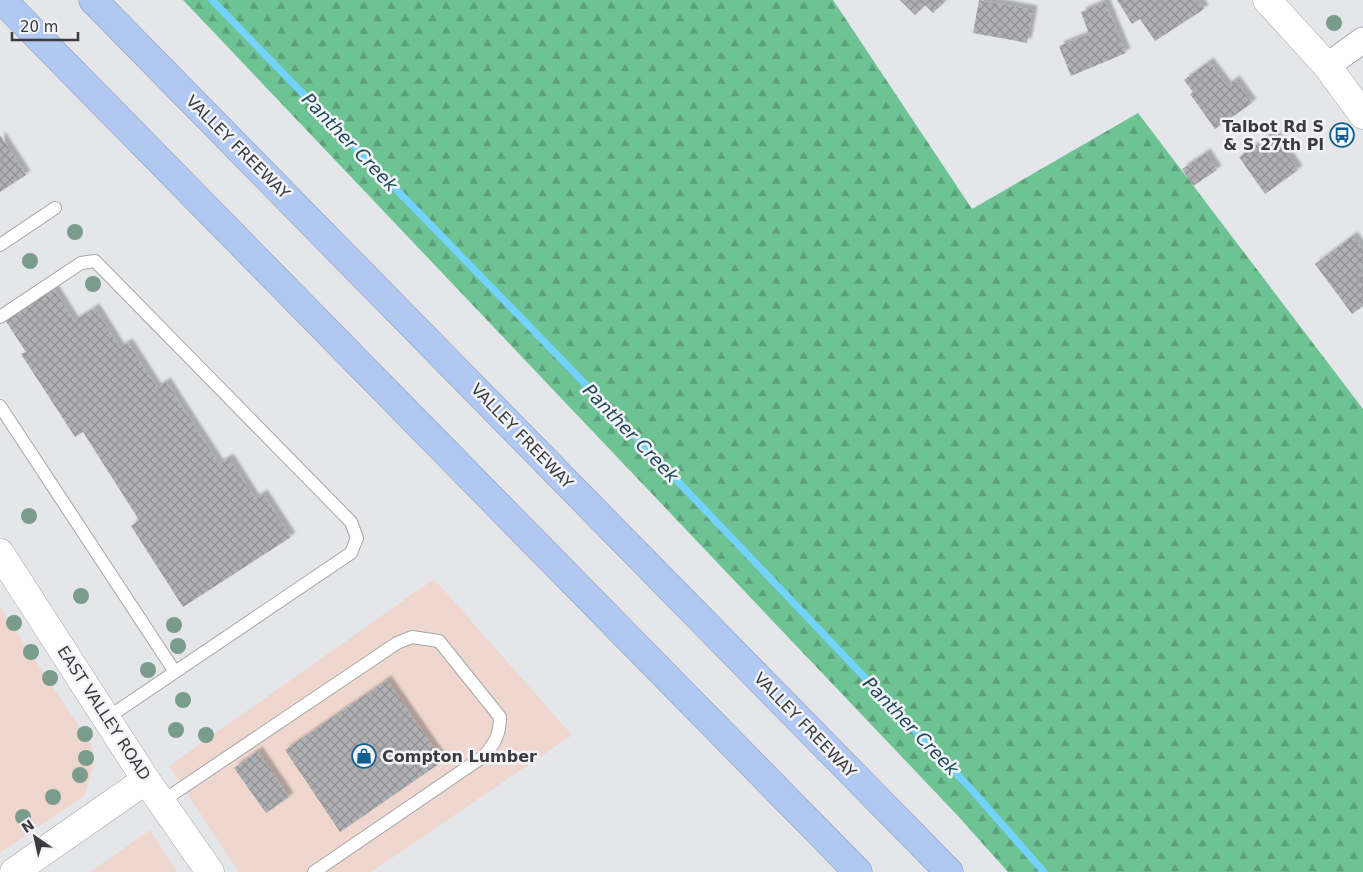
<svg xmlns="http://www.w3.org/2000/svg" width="1363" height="872" viewBox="0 0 1363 872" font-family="'DejaVu Sans',sans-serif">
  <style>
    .industrial { fill: #efd6ce }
    .forest { fill: url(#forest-firs) }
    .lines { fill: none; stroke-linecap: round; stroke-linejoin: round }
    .stream { stroke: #74d3fe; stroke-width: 7 }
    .building { fill: url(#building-cross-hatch); filter: url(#shadow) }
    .service-casing { stroke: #a5a6a9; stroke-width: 14 }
    .minor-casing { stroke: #a5a6a9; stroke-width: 27 }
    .tertiary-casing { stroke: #a5a6a9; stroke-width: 29 }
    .motorway-casing { stroke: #8897b3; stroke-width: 29 }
    .service { stroke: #fff; stroke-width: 12 }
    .minor { stroke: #fff; stroke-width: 25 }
    .tertiary { stroke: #fff; stroke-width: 28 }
    .motorway { stroke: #b1c9f2; stroke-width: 28 }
    .tree { fill: #799c8d }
    .labels { text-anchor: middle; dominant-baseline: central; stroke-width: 5; stroke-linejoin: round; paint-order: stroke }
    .poi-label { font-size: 16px; font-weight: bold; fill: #3b3b3d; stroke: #f2f3f7; text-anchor: end }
    .street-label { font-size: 16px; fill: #3b3b3d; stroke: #f2f3f7 }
    .water-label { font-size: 18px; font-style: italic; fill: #1e4759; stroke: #f2f3f7 }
  </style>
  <defs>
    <pattern id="forest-firs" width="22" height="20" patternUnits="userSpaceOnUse" patternTransform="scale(1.25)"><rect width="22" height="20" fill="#6ec394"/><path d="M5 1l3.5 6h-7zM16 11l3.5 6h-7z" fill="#5ca07a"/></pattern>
    <pattern id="building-cross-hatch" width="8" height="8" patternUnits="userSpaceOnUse" patternTransform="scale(1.25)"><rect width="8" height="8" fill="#afb0b3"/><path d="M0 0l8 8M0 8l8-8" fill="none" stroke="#909093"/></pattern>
    <filter id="shadow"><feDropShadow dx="4.5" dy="-4.5" stdDeviation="1" flood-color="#0004"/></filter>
  </defs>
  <rect width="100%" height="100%" fill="#e4e6e9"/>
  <path class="industrial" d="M434 579 572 735 371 872H239L169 766Z
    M0 607 92 746 94 762 85 795 0 853Z
    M150 830 177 872H90Z"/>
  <path class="forest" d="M183 0H833L972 209 1138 113 1363 409V872H1008L958 816Z"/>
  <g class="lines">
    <path class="stream" d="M212 0 566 364 972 790 1044 872"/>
  </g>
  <path class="building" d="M900 0H946L933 13 925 5 915 15Z
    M979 0 1033 10 1027 43 973 33Z
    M1117 0H1198L1204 9 1155 41 1140 19 1132 24Z
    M1105 2 1126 53 1071 76 1059 46 1089 34 1081 12Z
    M1209 62 1227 86 1235 80 1252 103 1215 129 1190 94 1193 92 1184 80Z
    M1273 133 1298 170 1265 194 1239 157Z
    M0 135 26 175 0 192Z
    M1206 153 1217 170 1193 186 1182 169Z
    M1353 236 1363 250V264L1359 267 1363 273V306L1352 314 1315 264Z
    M54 289 74 321 95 308 120 348 128 343 157 388 166 382 219 464 229 458 255 499 263 494 291 537 183 607 131 526 139 520 83 432 75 437 21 354 26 352 5 320Z
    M387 680 443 761 340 832 285 750Z
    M258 751 289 797 266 813 234 768Z"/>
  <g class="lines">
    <g class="service-casing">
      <path id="service" d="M0 245 55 208
        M0 317 81 263 95 261 351 522 357 538 351 553 107 718
        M0 406 175 672
        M161 802 397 643 412 637 439 641 500 717C500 734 495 743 484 756L314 872"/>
    </g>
    <g class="minor-casing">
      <path id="minor" d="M1327 66 1363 40"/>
    </g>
    <g class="tertiary-casing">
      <path id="tertiary" d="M1267 0 1327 66 1363 115
        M0 553 146 780 210 872
        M14 872 146 780"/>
    </g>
    <g class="motorway-casing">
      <path id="motorway" d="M2 0 858 872
        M93 0 949 872"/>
    </g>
    <use href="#service" class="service"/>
    <use href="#minor" class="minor"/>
    <use href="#tertiary" class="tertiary"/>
    <use href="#motorway" class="motorway"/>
  </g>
  <g class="tree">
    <circle cx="1334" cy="23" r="8"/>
    <circle cx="75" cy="232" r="8"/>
    <circle cx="30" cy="261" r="8"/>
    <circle cx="93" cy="284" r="8"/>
    <circle cx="29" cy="516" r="8"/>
    <circle cx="81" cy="596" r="8"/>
    <circle cx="14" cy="623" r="8"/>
    <circle cx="174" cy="625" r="8"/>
    <circle cx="178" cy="646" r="8"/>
    <circle cx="31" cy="652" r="8"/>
    <circle cx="148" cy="670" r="8"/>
    <circle cx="50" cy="678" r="8"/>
    <circle cx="183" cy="700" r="8"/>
    <circle cx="176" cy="730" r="8"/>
    <circle cx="85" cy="734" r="8"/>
    <circle cx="206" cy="735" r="8"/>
    <circle cx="86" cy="758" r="8"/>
    <circle cx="80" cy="775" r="8"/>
    <circle cx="53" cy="797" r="8"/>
    <circle cx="23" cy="817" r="8"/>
  </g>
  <defs>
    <g id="bus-ring" transform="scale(1.25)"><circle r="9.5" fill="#f2f3f7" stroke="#0e5e90" stroke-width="1.5"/><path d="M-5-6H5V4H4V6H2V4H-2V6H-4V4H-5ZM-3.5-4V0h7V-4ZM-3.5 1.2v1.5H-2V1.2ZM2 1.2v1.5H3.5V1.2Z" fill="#0e5e90"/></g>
    <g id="shop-ring" transform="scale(1.25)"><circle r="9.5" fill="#f2f3f7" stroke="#0e5e90" stroke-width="1.5"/><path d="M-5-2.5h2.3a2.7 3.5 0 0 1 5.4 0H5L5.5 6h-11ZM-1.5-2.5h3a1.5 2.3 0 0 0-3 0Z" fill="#0e5e90"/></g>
  </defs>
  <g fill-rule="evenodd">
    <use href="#bus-ring" x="1342" y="135"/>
    <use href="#shop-ring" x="364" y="756"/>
  </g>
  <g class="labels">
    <g class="poi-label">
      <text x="1324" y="126">Talbot Rd S<tspan x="1324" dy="18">&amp; S 27th Pl</tspan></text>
      <text x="382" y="756" text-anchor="start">Compton Lumber</text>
    </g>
    <g class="street-label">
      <text transform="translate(238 147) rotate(45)">VALLEY FREEWAY</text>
      <text transform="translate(522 436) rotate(46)">VALLEY FREEWAY</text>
      <text transform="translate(104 713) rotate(57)">EAST VALLEY ROAD</text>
      <text transform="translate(805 725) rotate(46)">VALLEY FREEWAY</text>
    </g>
    <g class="water-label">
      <text transform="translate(350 142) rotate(46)">Panther Creek</text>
      <text transform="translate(631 433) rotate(46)">Panther Creek</text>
      <text transform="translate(911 726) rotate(46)">Panther Creek</text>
    </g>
  </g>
  <g transform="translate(35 837) rotate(326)" stroke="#f2f3f7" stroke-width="4" paint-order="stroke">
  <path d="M0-4L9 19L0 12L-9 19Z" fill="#3b3b3d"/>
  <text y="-8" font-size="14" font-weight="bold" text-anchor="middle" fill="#3b3b3d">N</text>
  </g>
  <path d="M12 32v8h66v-8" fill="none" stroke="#3b3b3d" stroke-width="2.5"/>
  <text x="20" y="32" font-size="15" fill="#3b3b3d" stroke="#f2f3f7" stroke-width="4" paint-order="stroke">20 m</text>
</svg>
